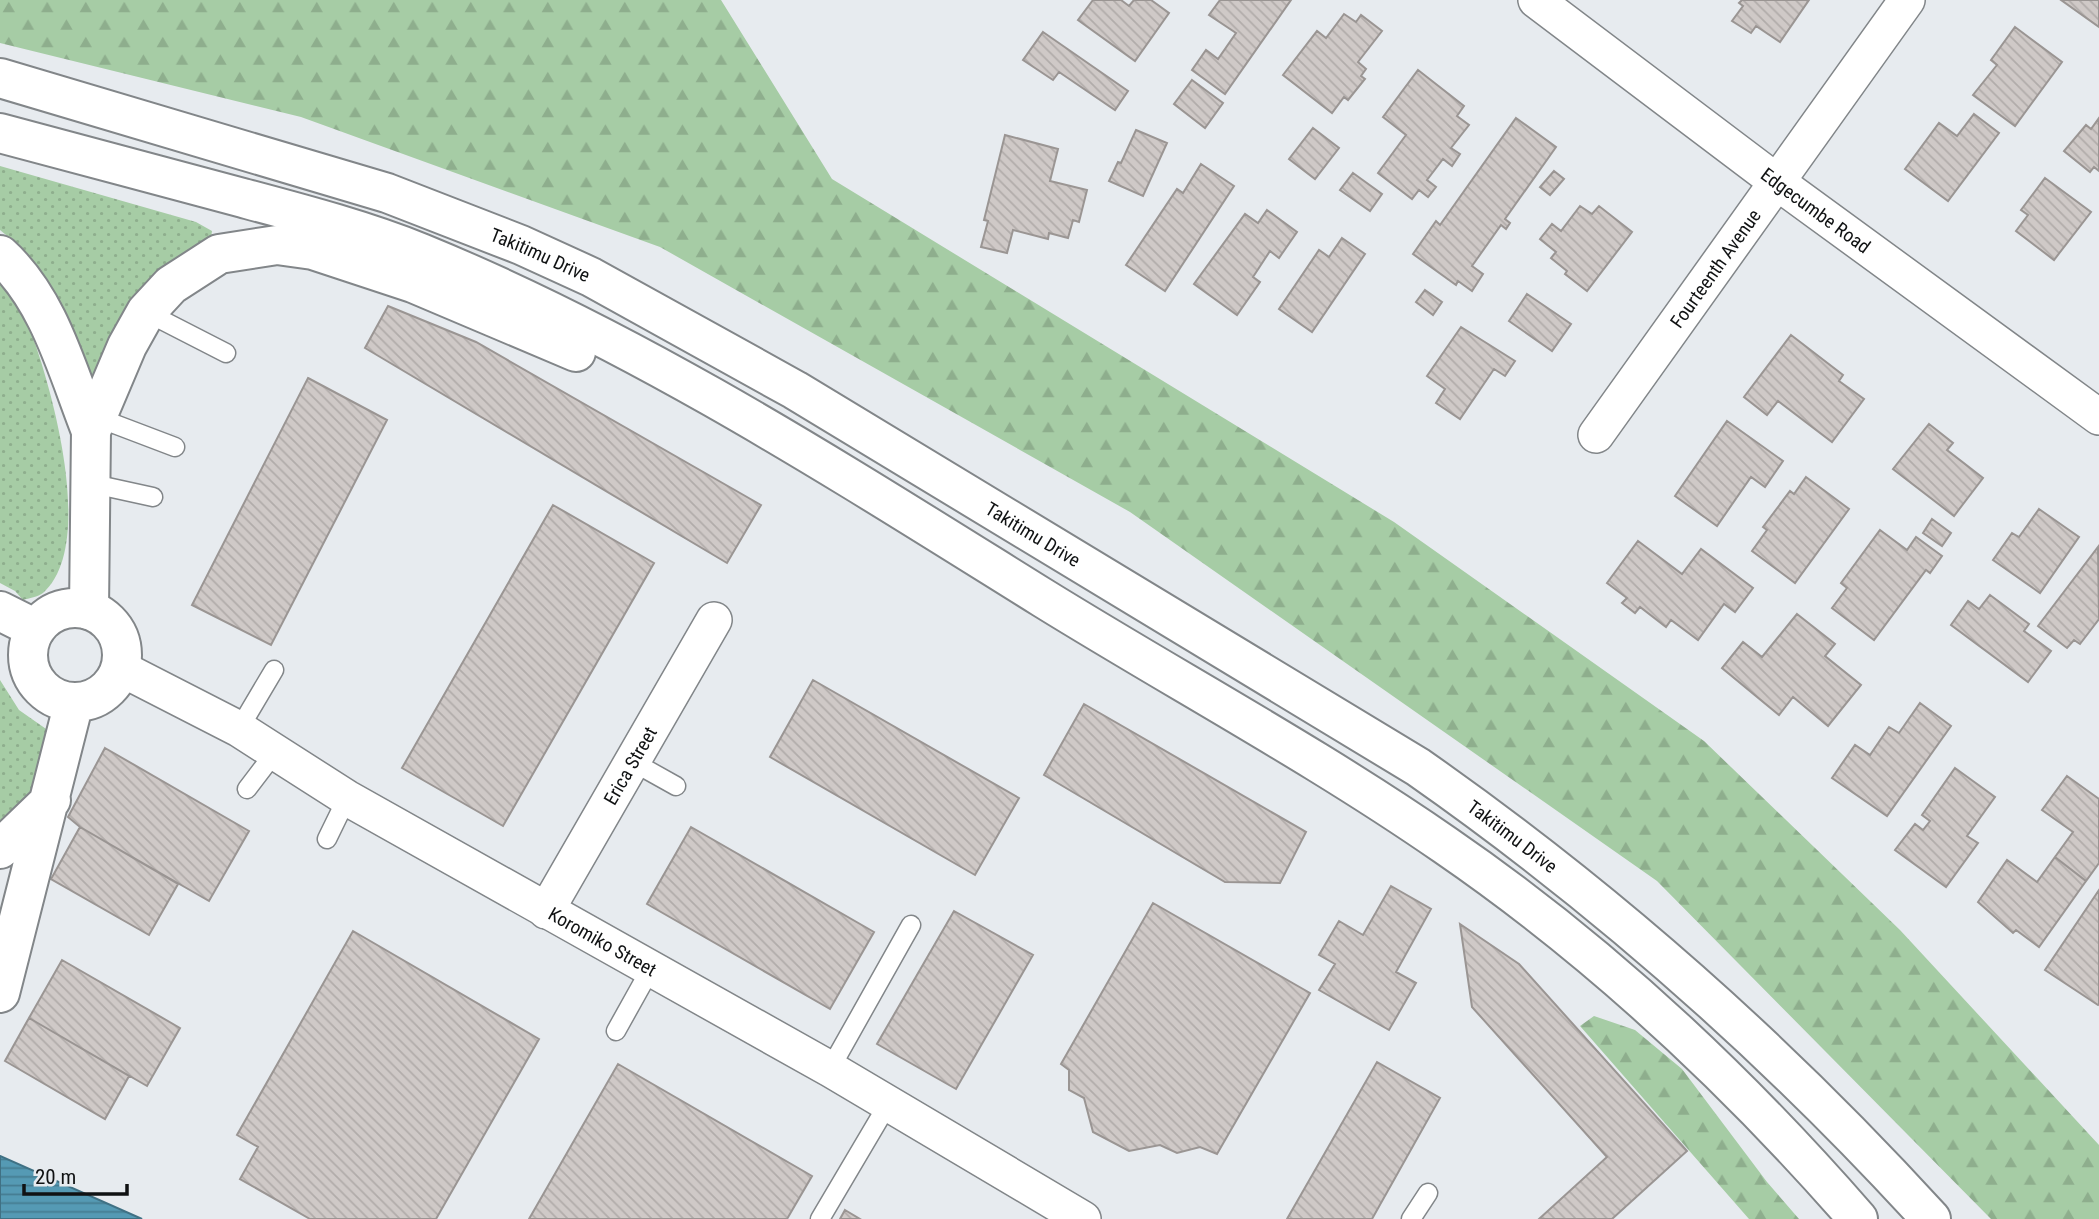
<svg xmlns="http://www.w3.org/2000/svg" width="2099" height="1219" viewBox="0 0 2099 1219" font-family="'Roboto Condensed',sans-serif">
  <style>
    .grass { fill: url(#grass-dots) }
    .forest { fill: url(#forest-firs) }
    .water { fill: url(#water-rules); stroke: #407184; stroke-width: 2 }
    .building { fill: url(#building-back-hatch); stroke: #9a9593; stroke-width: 2 }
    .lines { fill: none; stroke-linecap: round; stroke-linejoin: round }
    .lane-casing { stroke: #828689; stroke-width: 21 }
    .street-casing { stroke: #828689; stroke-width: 38 }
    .secondary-casing { stroke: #828689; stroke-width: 42 }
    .highway-casing { stroke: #828689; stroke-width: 42 }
    .lane { stroke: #fff; stroke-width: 18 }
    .street { stroke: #fff; stroke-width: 35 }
    .secondary { stroke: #fff; stroke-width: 38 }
    .highway { stroke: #fff; stroke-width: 38 }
    .labels { text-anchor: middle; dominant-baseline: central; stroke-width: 5; stroke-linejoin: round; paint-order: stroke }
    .street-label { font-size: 19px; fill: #101213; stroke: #e7ebef }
  </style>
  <defs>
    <pattern id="grass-dots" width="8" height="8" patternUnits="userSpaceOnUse" patternTransform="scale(1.75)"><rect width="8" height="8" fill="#a6cca5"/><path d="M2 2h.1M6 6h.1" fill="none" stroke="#8eae8d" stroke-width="1.8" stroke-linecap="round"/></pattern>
    <pattern id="forest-firs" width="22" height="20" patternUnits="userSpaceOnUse" patternTransform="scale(1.75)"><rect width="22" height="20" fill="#a6cca5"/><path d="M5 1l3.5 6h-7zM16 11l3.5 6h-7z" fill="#8eae8d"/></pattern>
    <pattern id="water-rules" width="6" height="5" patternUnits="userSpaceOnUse" patternTransform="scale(1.75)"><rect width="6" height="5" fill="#559ab4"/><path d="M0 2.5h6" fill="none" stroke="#457c91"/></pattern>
    <pattern id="building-back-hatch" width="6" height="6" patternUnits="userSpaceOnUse" patternTransform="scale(1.75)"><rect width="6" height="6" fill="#cfc9c7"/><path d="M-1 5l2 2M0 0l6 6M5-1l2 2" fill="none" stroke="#b1acaa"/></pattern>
  </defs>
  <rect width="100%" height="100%" fill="#e7ebef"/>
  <path class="grass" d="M0 166 196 222 212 231 210 244 144 290 107 345 95 382 89 377C68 323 47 267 0 230Z
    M0 275C9 289 21 305 27 321 50 380 98 544 43 593 38 597 29 598 23 600L15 591 0 583Z
    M0 680 19 710 49 731 30 799 0 829Z"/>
  <path class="forest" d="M0 0H721L832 179 1394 522 1704 741 1900 930 2099 1145V1219H1991L1657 881 1130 512 660 247 301 117 0 43Z
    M1594 1016 1635 1030 1682 1069 1767 1182 1799 1219H1749L1580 1026Z"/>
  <path class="water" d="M0 1156 142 1219H0Z"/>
  <path class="building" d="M1093 0H1121L1129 6 1134 0H1151L1169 13 1135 61 1078 20Z
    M1220 0H1291L1225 94 1192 70 1206 50 1218 59 1236 33 1209 15Z
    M1742 0H1809L1780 42 1756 26 1751 33 1732 21 1743 6 1739 3Z
    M2061 0H2099V27Z
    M1344 14 1356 22 1361 15 1382 31 1358 62 1366 69 1361 76 1365 79 1348 100 1344 97 1332 113 1283 75 1317 31 1326 38Z
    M2015 27 2062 62 2015 126 1973 95 1997 65 1991 60Z
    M1043 32 1128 91 1115 110 1059 72 1053 80 1023 60Z
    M1418 70 1464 106 1457 116 1469 125 1451 148 1460 154 1452 166 1443 159 1427 180 1436 187 1428 197 1419 190 1412 199 1378 173 1406 135 1383 117Z
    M1192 80 1223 103 1205 128 1174 104Z
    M1974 114 1999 133 1948 201 1905 169 1939 123 1957 136Z
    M1516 118 1556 147 1505 219 1510 223 1506 229 1501 225 1472 266 1483 274 1472 291 1458 281 1456 285 1413 254 1436 221 1440 225Z
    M2099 118V171L2094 167 2090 172 2064 151 2086 125 2091 129Z
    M1313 128 1339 148 1315 179 1289 159Z
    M1136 130 1167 143 1143 196 1109 181 1118 162 1121 163Z
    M1005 135 1058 149 1050 181 1087 190 1079 222 1073 220 1068 238 1049 233 1048 239 1013 230 1007 253 981 247 988 221 984 220Z
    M1201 164 1234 186 1165 291 1126 265 1177 189 1183 193Z
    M1554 171 1564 179 1550 195 1540 187Z
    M1353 173 1382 194 1370 211 1340 190Z
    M2045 178 2091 212 2054 260 2016 231 2028 215 2021 210Z
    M1580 206 1592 214 1599 206 1632 232 1587 291 1565 274 1567 271 1551 258 1556 252 1540 239 1552 224 1561 231Z
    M1267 210 1297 232 1279 258 1270 251 1253 277 1260 282 1237 315 1194 284 1245 214 1258 223Z
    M1342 238 1365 254 1312 332 1279 309 1319 250 1329 257Z
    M1425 290 1442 302 1433 315 1416 302Z
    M1527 294 1571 324 1552 351 1509 321Z
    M388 306 476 342 761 505 727 563 365 348Z
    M1461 327 1515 361 1505 376 1494 369 1460 419 1436 403 1445 389 1427 376Z
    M1791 335 1843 375 1839 381 1864 399 1832 442 1778 401 1767 415 1744 397Z
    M308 378 387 420 271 645 192 605Z
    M1727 421 1783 461 1765 487 1751 477 1717 526 1675 496Z
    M1929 424 1953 443 1947 450 1983 478 1954 516 1893 469Z
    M1806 477 1849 509 1795 583 1752 551 1767 530 1763 527 1790 491 1794 494Z
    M553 505 654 563 503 826 402 768Z
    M2039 509 2079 537 2040 593 1993 560 2012 533 2019 537Z
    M1932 519 1951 533 1942 546 1923 533Z
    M1880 530 1907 550 1916 537 1942 556 1930 573 1926 570 1874 640 1832 608 1847 588 1841 583Z
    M1638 541 1682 574 1701 549 1753 588 1735 612 1724 604 1698 640 1671 620 1666 627 1640 607 1635 613 1622 603 1627 598 1607 583Z
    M2098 547 2099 619 2080 644 2074 640 2067 648 2038 626Z
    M1990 595 2029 624 2024 631 2051 651 2028 682 1951 625 1968 601 1979 609Z
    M1797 614 1835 644 1825 656 1861 685 1828 726 1793 697 1779 715 1722 668 1743 642 1762 657Z
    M813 680 1019 798 975 875 770 757Z
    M1920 703 1951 726 1887 816 1832 778 1855 745 1870 755 1889 727 1899 733Z
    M1084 704 1306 832 1280 883 1225 882 1044 775Z
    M105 748 249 831 209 901 80 827 68 817Z
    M1955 768 1995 797 1967 836 1978 843 1946 887 1895 850 1915 824 1923 830 1930 821 1922 815Z
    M2067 776 2099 799V863L2086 881 2055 857 2073 832 2042 810Z
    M80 827 178 884 149 935 51 879Z
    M691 827 874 932 830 1009 647 904Z
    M2055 857 2086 881 2039 947 2016 930 2013 933 1978 902 2007 860 2037 882Z
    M1391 886 1431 909 1396 972 1416 983 1389 1030 1319 990 1335 964 1319 955 1339 921 1363 935Z
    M2099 890V1004L2098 1005 2045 970Z
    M1153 903 1310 993 1217 1154 1200 1147 1177 1153 1160 1145 1129 1151 1093 1132 1084 1098 1069 1090V1070L1061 1064Z
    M954 911 1033 955 956 1089 877 1044Z
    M1460 924 1519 964 1687 1151 1612 1219H1539L1607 1157 1472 1007Z
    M353 931 539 1039 436 1219H310L240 1179 258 1147 237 1135Z
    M62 960 180 1028 147 1086 29 1018Z
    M29 1018 129 1076 105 1119 5 1061Z
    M1377 1062 1440 1098 1372 1219H1287Z
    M618 1064 812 1176 787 1219H529Z
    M845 1210 860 1219H840Z"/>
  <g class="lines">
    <g class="lane-casing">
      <path id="lane" d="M146 312 226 353
        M96 417 175 447
        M89 483 153 497
        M239 729 274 670
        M633 762 676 786
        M247 789 276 751
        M327 839 347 798
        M616 1031 650 970
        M830 1069 911 925
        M820 1219 888 1104
        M1411 1219 1428 1193"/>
    </g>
    <g class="street-casing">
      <g id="street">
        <path id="s1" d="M1536 0 1777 182 2099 417"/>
        <path id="s2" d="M1596 435 1907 0"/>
        <path id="s3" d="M120 668 239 729 347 798 830 1069 1083 1219"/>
        <path id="s4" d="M546 911 714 620"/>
      </g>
    </g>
    <g class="secondary-casing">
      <path id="secondary" d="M28 655a47 47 0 1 1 94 0a47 47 0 1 1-94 0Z
        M0 611 36 629
        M0 849 51 800
        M0 993 74 702"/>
    </g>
    <g class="highway-casing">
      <g id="highway">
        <path id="s5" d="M0 78 387 193 521 245 591 277 795 390 1418 767C1608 900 1775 1048 1931 1219"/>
        <path d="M0 133C81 155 162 176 243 198 303 214 364 230 421 253 641 343 842 473 1043 598 1177 681 1315 755 1445 845 1598 950 1736 1079 1858 1219"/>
        <path d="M0 255C49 299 67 370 91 431"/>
        <path d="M89 610 91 431 127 346 146 312 171 285 219 254 277 245 313 250 413 283 576 352"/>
      </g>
    </g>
    <use href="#lane" class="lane"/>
    <use href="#street" class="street"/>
    <use href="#secondary" class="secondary"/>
    <use href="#highway" class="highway"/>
  </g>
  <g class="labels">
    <g class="street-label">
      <text stroke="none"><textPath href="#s1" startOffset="350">Edgecumbe Road</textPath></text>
      <text stroke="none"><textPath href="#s5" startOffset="569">Takitimu Drive</textPath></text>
      <text stroke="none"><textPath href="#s2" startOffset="205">Fourteenth Avenue</textPath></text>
      <text stroke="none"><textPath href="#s5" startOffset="1136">Takitimu Drive</textPath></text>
      <text stroke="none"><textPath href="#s4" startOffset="168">Erica Street</textPath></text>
      <text stroke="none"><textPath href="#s5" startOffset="1703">Takitimu Drive</textPath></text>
      <text stroke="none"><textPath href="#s3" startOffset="555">Koromiko Street</textPath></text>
    </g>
  </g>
  <path d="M24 1184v10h103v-10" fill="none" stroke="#101213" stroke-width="3.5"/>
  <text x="35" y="1184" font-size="21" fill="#101213" stroke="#e7ebef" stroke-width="5" paint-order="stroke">20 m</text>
</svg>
